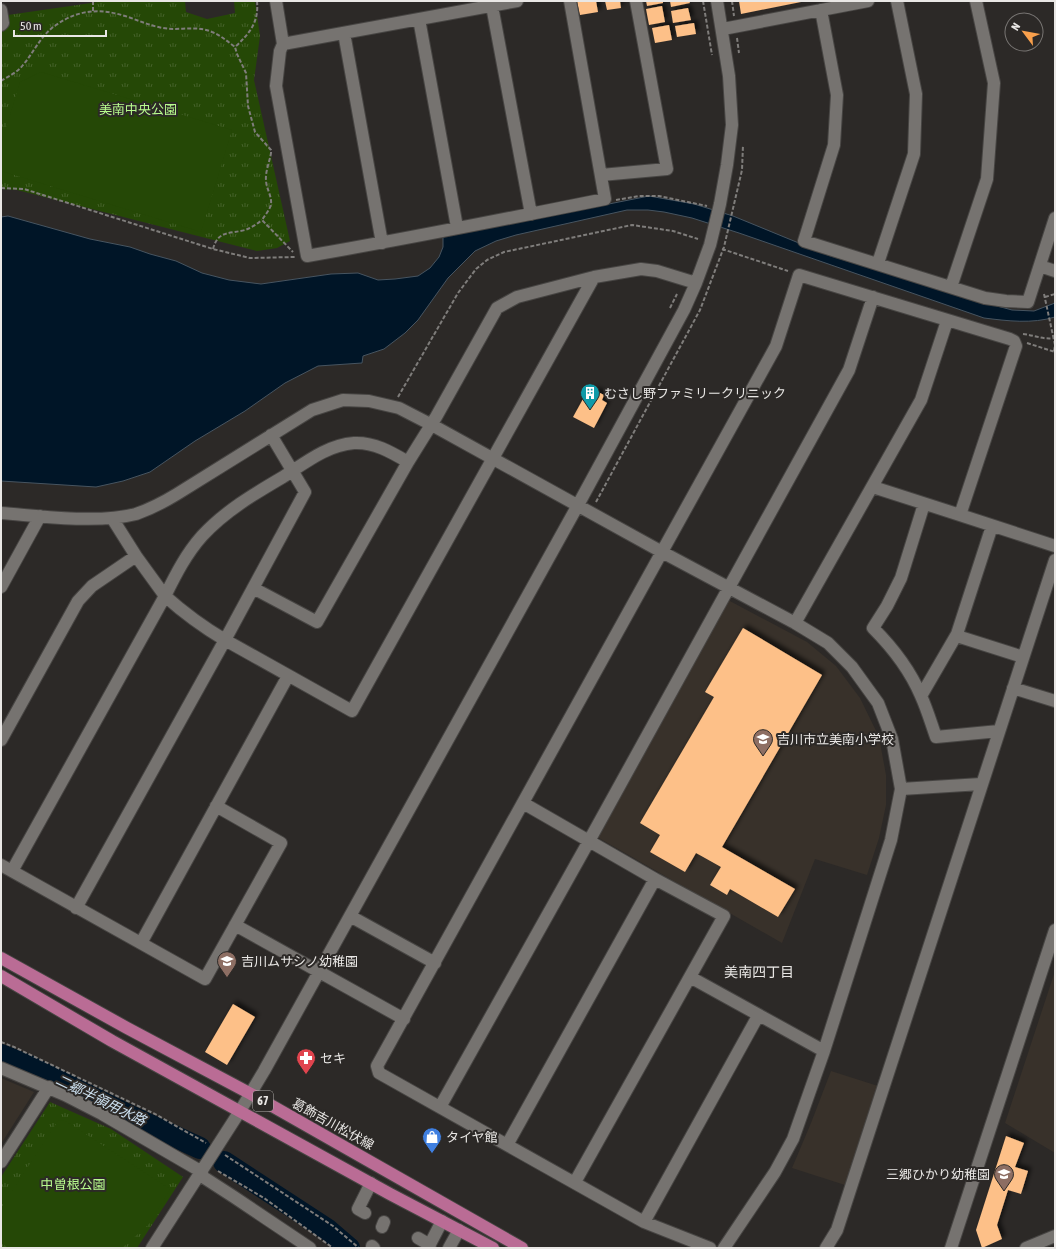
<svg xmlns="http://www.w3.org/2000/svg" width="1056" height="1249" viewBox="0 0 1056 1249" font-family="'Asap Condensed','Noto Sans JP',sans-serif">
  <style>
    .built { fill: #38312a }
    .park { fill: url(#park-tufts) }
    .garden { fill: #254806 }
    .water { fill: #001527; stroke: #465460 }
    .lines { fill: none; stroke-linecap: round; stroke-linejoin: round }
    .river { stroke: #001527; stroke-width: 22 }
    .building { fill: #fdc088; filter: url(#shadow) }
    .minor-casing { stroke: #474543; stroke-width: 14 }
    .major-casing { stroke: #474543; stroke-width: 14 }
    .path { stroke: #7f7d7b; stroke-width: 2; stroke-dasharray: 4 2; stroke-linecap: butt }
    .minor { stroke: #767370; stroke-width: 12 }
    .major { stroke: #ba6c95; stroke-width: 12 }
    .labels { text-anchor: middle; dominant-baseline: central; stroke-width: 4; stroke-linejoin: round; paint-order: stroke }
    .shield { fill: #2c2927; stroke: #b0aeac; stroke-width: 1 }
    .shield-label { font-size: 12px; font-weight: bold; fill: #e9e7e5 }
    .park-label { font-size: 13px; fill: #b8fb8e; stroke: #2c2927 }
    .poi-label { font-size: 13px; fill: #e9e7e5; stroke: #2c2927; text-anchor: start }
    .street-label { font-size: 13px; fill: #e9e7e5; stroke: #2c2927 }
    .neighbourhood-label { font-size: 14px; fill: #e9e7e5; stroke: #2c2927 }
    .water-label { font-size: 14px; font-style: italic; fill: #cce0f0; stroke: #2c2927 }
  </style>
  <defs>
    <pattern id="park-tufts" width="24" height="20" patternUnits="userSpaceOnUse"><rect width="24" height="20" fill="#254806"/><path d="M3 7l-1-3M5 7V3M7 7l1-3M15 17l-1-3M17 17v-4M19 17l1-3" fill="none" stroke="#45622a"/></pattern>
    <filter id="shadow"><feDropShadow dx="3.5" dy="-3.5" stdDeviation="2" flood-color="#0009"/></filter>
  </defs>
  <rect width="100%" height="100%" fill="#2c2927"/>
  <path class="built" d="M728 600 807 642 836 666 860 698 879 737 886 775V805L879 838 867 875 815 859 782 943 597 837Z
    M1055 971V1153L1005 1123Z
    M831 1071 878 1086 845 1185 792 1168 811 1123Z
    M1 1078 34 1092 1 1144Z"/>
  <path class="park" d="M105 1H185L186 12 207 19 235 13 234 1H255L260 36 254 80 290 241 277 248 257 251 17 190 1 189V16Z
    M50 1102 111 1129 183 1177 137 1248H1V1177Z"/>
  <path class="garden" d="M41 72 232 130 201 232 1 171V145L20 82Z
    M64 1120 170 1189 149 1224 122 1248H8L1 1242V1208L58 1121Z"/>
  <path class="water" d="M649 196 694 204 733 216 828 255 975 300 1012 310 1034 311 1055 303V317C1032 324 1008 321 984 318L739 233 692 218 664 212 648 210H627L516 235 496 241 475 251 448 278 418 320 405 333 384 349 363 356 362 363 318 366 285 383 245 411 195 441 150 472 123 481 96 487 1 481V217L8 216 90 239 130 247 150 254 176 261 202 273 229 280 261 284 331 274 358 273 378 280 395 279 418 276 430 268 439 257 443 247V237Z"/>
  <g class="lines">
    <path class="river" d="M1 1055 29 1066 130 1116 200 1148
      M224 1162 328 1230 349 1248"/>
  </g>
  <path class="building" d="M577 1H596L598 12 580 15Z
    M605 1H620L621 8 607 10Z
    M646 1H663V3L647 6Z
    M670 1H689L690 3 671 7Z
    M739 1H800L801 2 741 14Z
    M662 6 665 22 649 25 646 9Z
    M688 8 691 20 673 23 671 11Z
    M694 23 696 34 677 37 675 26Z
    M669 25 672 40 655 43 652 28Z
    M588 390 593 393 594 390 604 395 602 400 607 403 594 428 573 417Z
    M743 628 822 675 722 847 795 889 778 917 730 889 727 895 710 885 721 867 696 853 685 872 650 852 660 835 640 823 714 697 705 692Z
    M233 1004 255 1017 227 1065 205 1052Z
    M1006 1136 1024 1143 1015 1167 1028 1171 1021 1194 1008 1190 997 1225 1002 1239 982 1248 976 1230Z"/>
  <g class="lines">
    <g class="minor-casing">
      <path id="minor" d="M276 1 283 44 280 51 276 86 307 256C406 239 506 219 605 199L570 1
        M492 6 531 214
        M1 10 3 23 1 25
        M821 10 837 95 834 145 804 241 985 298 1006 301 1028 302 1055 218
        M419 19 457 227
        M723 29 868 1
        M344 33 382 243
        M283 44 517 1
        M601 175 667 169 636 1
        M878 263 914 154 916 94 897 1
        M1040 266 1055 271
        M951 287 987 179 994 83 976 1
        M271 435 305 492 225 640C203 627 184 613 165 596 176 574 186 554 202 536 225 511 254 494 283 477 305 463 327 445 354 443 374 442 391 452 408 462
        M924 504 901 578 887 606 873 628C892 647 910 670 921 696 927 709 931 723 936 737L999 731
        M1 513C41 516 97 524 136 514 150 509 164 502 177 494L312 410 343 400 369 401 399 408 432 425 662 552 795 623 828 643 852 667 878 703 892 739 901 789 891 840 824 1051 793 1139 775 1172 724 1248
        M960 515 1055 546
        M1 587 40 516
        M253 588 317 622 408 462 436 417 497 308 517 297 594 277 641 269 657 271 696 283
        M795 623 921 400 947 321
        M957 636 1023 657
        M1013 688 1055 701
        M921 696 957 634 992 526
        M1 740 78 601 92 586 136 556
        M901 789 981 784
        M1 865 205 979 281 843 216 806
        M12 871 165 596 136 556 112 518
        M655 879 589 841 849 370 873 297
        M76 908 225 640 352 711 594 277
        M350 916 435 963
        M235 925 404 1019
        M141 943 288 676
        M690 977 824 1051
        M1 1068 65 1095 102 1114 202 1172
        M440 1107 589 841 523 803
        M507 1145 655 879 724 916 575 1182
        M1 1162 49 1087
        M200 1175 234 1197 310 1248
        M365 1213 358 1209 371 1183
        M644 1222 758 1016
        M382 1227 384 1222
        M418 1238 430 1245
        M372 1246 374 1248
        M152 1248 240 1111 264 1071 578 505 684 310 696 283 710 245 720 204 727 165 732 125 729 76 717 1
        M428 1248 442 1221
        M449 1248 459 1230
        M710 1248 644 1222 379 1073 377 1066 776 346 799 275 1010 339 1014 341 1016 346 960 515 873 487
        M826 1248 837 1230 1055 560
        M951 1248 1055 930
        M1026 1248 1055 1236"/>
    </g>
    <g class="major-casing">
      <path id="major" d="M1 958 127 1028 251 1094 522 1248
        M1 976 112 1041 390 1194 493 1248"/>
    </g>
    <path class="path" d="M257 1C259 22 250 33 235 47L237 54 246 73 248 106 255 132 271 150C272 156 265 170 266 180 266 188 272 196 271 204 270 210 265 215 262 220L293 252
      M703 1 712 55
      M732 1 734 16
      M93 11V1
      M737 38 739 53
      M1 81C9 76 18 72 23 65 34 52 41 35 56 25 79 9 102 8 128 17 140 21 151 26 163 28 179 31 197 25 212 32 220 35 227 41 235 47
      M1 188 24 189 213 249 250 258 295 257
      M616 200 639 196H659L707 206
      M213 249C218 230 230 234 245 230 251 228 257 224 262 220
      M722 249 788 271
      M1044 294 1055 345 1054 351
      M1045 297 1055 294
      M670 308 677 294
      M1023 334C1034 335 1043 340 1055 338
      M1027 343 1055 352
      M398 397 458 293 476 269 487 260 504 252 632 225 673 231 698 239
      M596 502 700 310 724 247 742 170 743 145
      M1 1042 14 1047 155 1114 206 1143
      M225 1155 333 1226 359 1248
      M218 1171 264 1198 333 1248"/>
    <use href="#minor" class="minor"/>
    <use href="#major" class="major"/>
  </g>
  <defs>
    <g id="building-pin" transform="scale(1)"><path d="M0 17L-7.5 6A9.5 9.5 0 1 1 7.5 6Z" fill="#0f9aa8" stroke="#2c2927"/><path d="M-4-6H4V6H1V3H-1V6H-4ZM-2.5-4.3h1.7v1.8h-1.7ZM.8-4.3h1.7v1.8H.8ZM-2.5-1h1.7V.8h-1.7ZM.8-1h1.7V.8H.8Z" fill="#fff"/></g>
    <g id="school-pin" transform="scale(1)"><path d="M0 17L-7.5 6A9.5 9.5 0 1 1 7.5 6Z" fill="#8d6e63" stroke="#2c2927"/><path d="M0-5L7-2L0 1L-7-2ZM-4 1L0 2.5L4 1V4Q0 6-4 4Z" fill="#fff"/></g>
    <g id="pharmacy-pin" transform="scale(1)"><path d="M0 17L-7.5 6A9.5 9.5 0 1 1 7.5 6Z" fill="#e0444e" stroke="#2c2927"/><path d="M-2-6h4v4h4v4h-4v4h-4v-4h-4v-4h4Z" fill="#fff"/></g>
    <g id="shop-pin" transform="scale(1)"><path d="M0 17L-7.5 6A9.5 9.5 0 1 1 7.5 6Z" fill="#3f7fe0" stroke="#2c2927"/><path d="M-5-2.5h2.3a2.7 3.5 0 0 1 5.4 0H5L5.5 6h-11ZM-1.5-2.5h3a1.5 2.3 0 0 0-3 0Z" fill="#fff"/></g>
  </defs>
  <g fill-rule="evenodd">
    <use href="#building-pin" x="590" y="393"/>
    <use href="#school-pin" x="763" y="739"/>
    <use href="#school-pin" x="227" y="961"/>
    <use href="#pharmacy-pin" x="306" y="1058"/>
    <use href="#shop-pin" x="432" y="1137"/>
    <use href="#school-pin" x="1004" y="1174"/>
  </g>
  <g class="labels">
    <rect class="shield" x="253" y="1091" width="20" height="20" rx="3"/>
    <g class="shield-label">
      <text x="263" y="1101">67</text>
    </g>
    <g class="park-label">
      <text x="138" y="109">美南中央公園</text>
      <text x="73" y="1184">中曽根公園</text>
    </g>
    <g class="poi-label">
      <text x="604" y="393">むさし野ファミリークリニック</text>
      <text x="777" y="739">吉川市立美南小学校</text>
      <text x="241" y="961">吉川ムサシノ幼稚園</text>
      <text x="320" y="1058">セキ</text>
      <text x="446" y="1137">タイヤ館</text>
      <text x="990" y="1174" text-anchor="end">三郷ひかり幼稚園</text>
    </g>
    <g class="street-label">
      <text transform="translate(333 1124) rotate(29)">葛飾吉川松伏線</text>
    </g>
    <g class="neighbourhood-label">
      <text x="759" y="972">美南四丁目</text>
    </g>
    <g class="water-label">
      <text transform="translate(101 1100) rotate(26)">二郷半領用水路</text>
    </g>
  </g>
  <rect width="1056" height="1249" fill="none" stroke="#e9e7e5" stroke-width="4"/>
  <g transform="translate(1024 32) rotate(302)"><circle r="19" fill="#2c2927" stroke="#787573"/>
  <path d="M0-3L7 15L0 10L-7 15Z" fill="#f9a04c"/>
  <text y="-6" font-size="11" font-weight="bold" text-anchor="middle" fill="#e9e7e5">N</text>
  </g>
  <path d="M14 30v6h92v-6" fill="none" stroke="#e9e7e5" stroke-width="2"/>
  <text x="20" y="30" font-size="12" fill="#e9e7e5" stroke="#2c2927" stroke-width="3" paint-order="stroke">50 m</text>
</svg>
